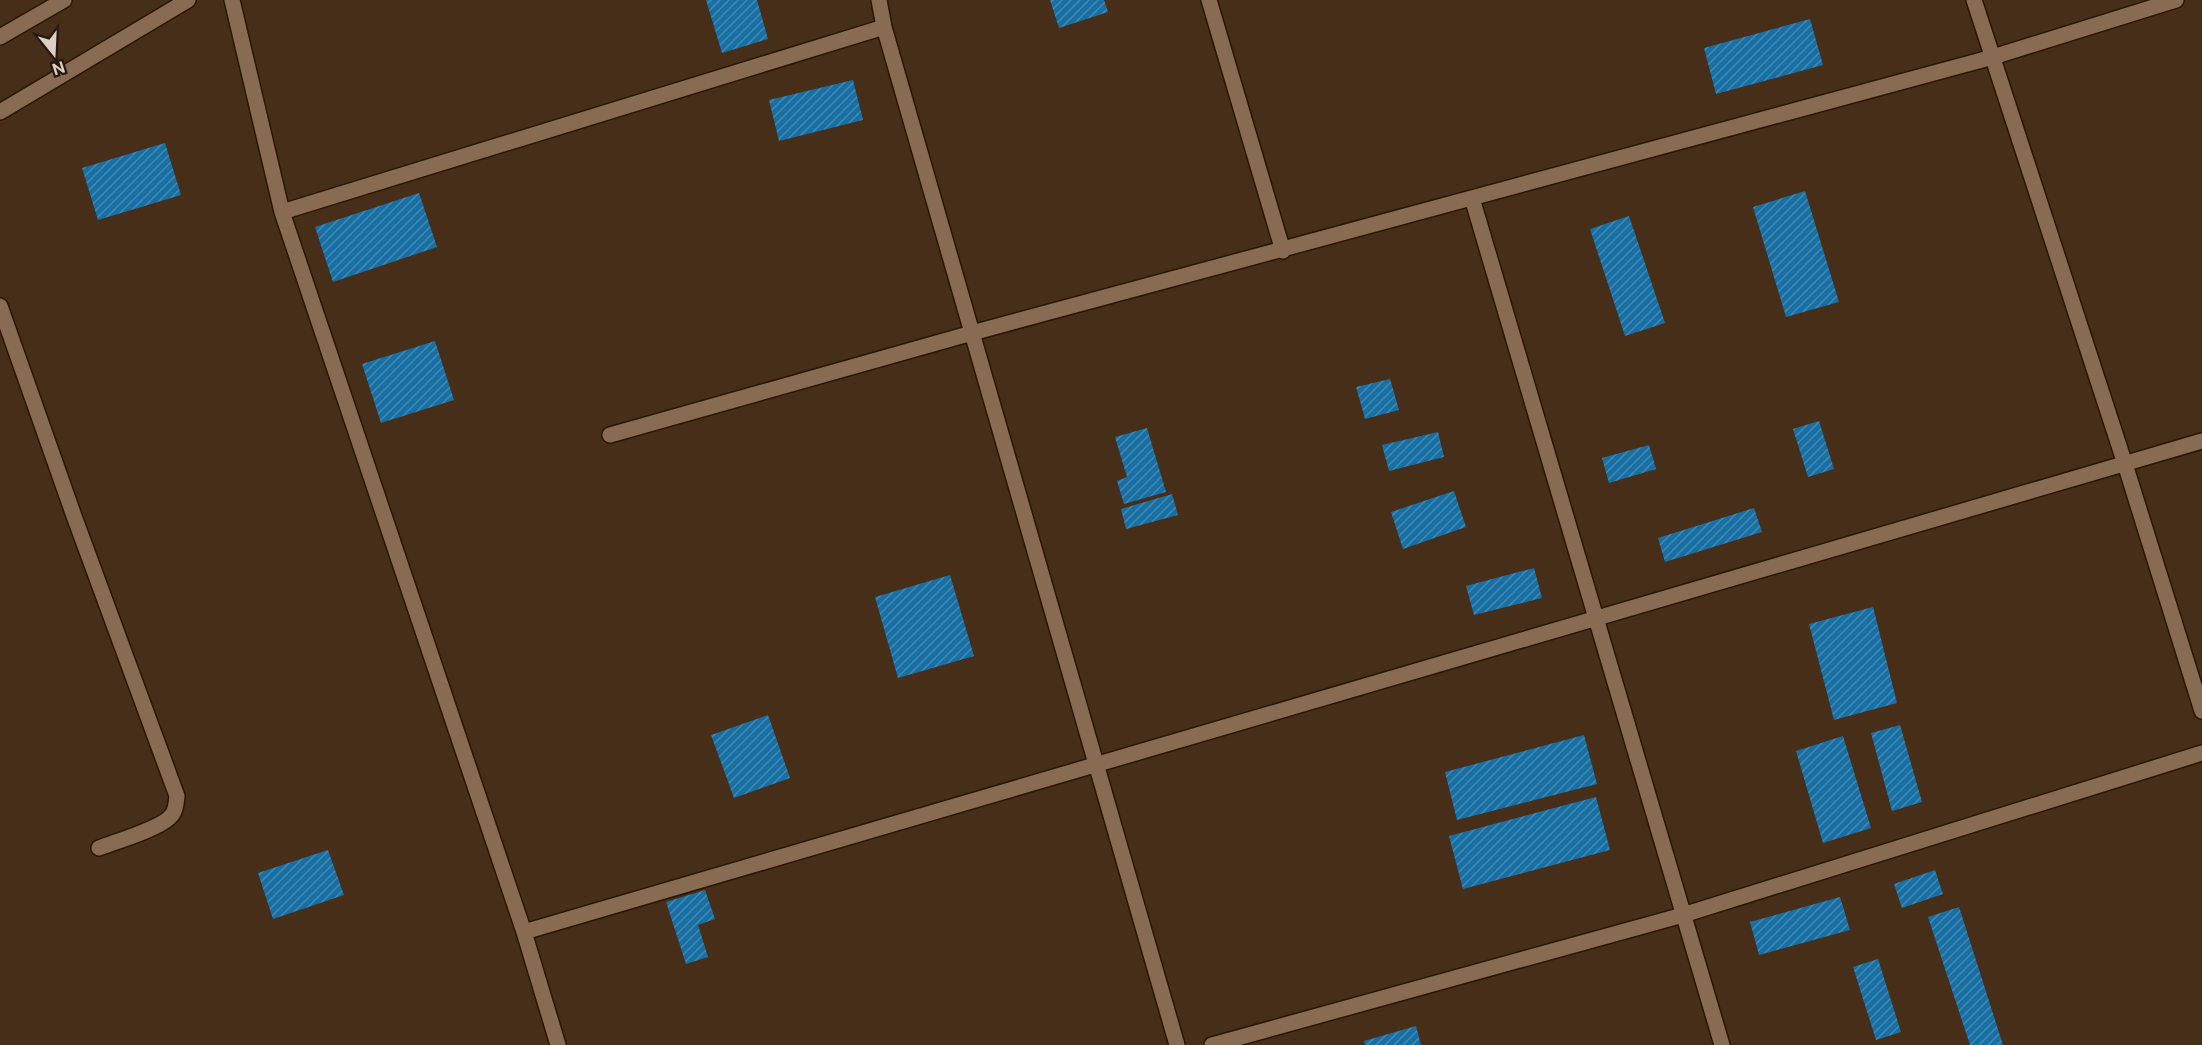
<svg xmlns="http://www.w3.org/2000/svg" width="2202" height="1045" viewBox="0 0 2202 1045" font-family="'Public Sans',sans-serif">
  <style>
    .building { fill: url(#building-hatch) }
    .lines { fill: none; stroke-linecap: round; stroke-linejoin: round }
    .minor-casing { stroke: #2c1601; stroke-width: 18 }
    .minor { stroke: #876b53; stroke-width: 15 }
  </style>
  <defs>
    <pattern id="building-hatch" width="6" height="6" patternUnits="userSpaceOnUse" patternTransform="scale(1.5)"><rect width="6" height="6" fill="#186fa4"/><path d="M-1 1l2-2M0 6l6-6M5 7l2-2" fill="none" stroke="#4489b2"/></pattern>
  </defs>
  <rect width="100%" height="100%" fill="#472e18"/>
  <path class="building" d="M706 0H757L768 39 722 53Z
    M1050 0H1104L1108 12 1059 28Z
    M1810 19 1823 65 1716 94 1704 48Z
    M853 80 863 120 779 141 769 100Z
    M165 143 181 195 98 220 82 168Z
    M1805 191 1839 302 1786 317 1753 207Z
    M419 193 437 247 333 282 315 227Z
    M1629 216 1665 323 1625 336 1590 229Z
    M435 341 454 400 381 423 362 364Z
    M1390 379 1399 410 1365 419 1356 387Z
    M1819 421 1834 469 1808 477 1793 429Z
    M1147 428 1166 492 1124 504 1117 481 1127 477 1115 437Z
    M1438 432 1444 457 1389 471 1382 445Z
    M1649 445 1656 469 1609 483 1602 458Z
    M1454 491 1466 527 1403 549 1391 512Z
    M1172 494 1178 515 1126 529 1121 509Z
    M1754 508 1762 532 1665 562 1658 538Z
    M1534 568 1542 598 1474 615 1466 586Z
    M950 575 974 656 898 678 875 597Z
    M1873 607 1897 703 1834 720 1809 624Z
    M768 715 790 778 734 798 711 735Z
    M1900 725 1922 802 1892 811 1871 733Z
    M1584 735 1597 784 1457 820 1445 772Z
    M1843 736 1871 828 1823 843 1796 751Z
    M1596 797 1610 850 1463 889 1449 836Z
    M328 850 344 895 273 919 258 873Z
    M1935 870 1943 894 1902 908 1894 884Z
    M705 890 715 919 698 925 708 957 686 964 666 902Z
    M1840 897 1850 930 1759 955 1750 922Z
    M1959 907 2003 1045H1970L1928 917Z
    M1878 959 1901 1032 1876 1040 1853 967Z
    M1416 1026 1421 1045H1365L1364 1041Z"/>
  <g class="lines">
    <g class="minor-casing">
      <path id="minor" d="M232 0 282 212 524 932 558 1045
        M879 0 884 27 1177 1045
        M1209 0 1283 251
        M1974 0 2125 464 2202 711
        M0 37 64 0
        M0 112 188 0
        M1472 198 1722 1045
        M282 212 884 27
        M0 306 74 516 177 796C176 804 176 812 169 818 156 830 117 841 99 848
        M610 435 972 333 1993 57 2176 0
        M524 932 2202 441
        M1212 1045 1683 915 2202 753"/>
    </g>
    <use href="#minor" class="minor"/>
  </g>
  <g transform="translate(54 54) rotate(162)" stroke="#251910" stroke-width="4.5" paint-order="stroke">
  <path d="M0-4.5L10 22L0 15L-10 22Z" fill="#decec1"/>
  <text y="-9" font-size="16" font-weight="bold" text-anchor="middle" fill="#decec1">N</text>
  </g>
</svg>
